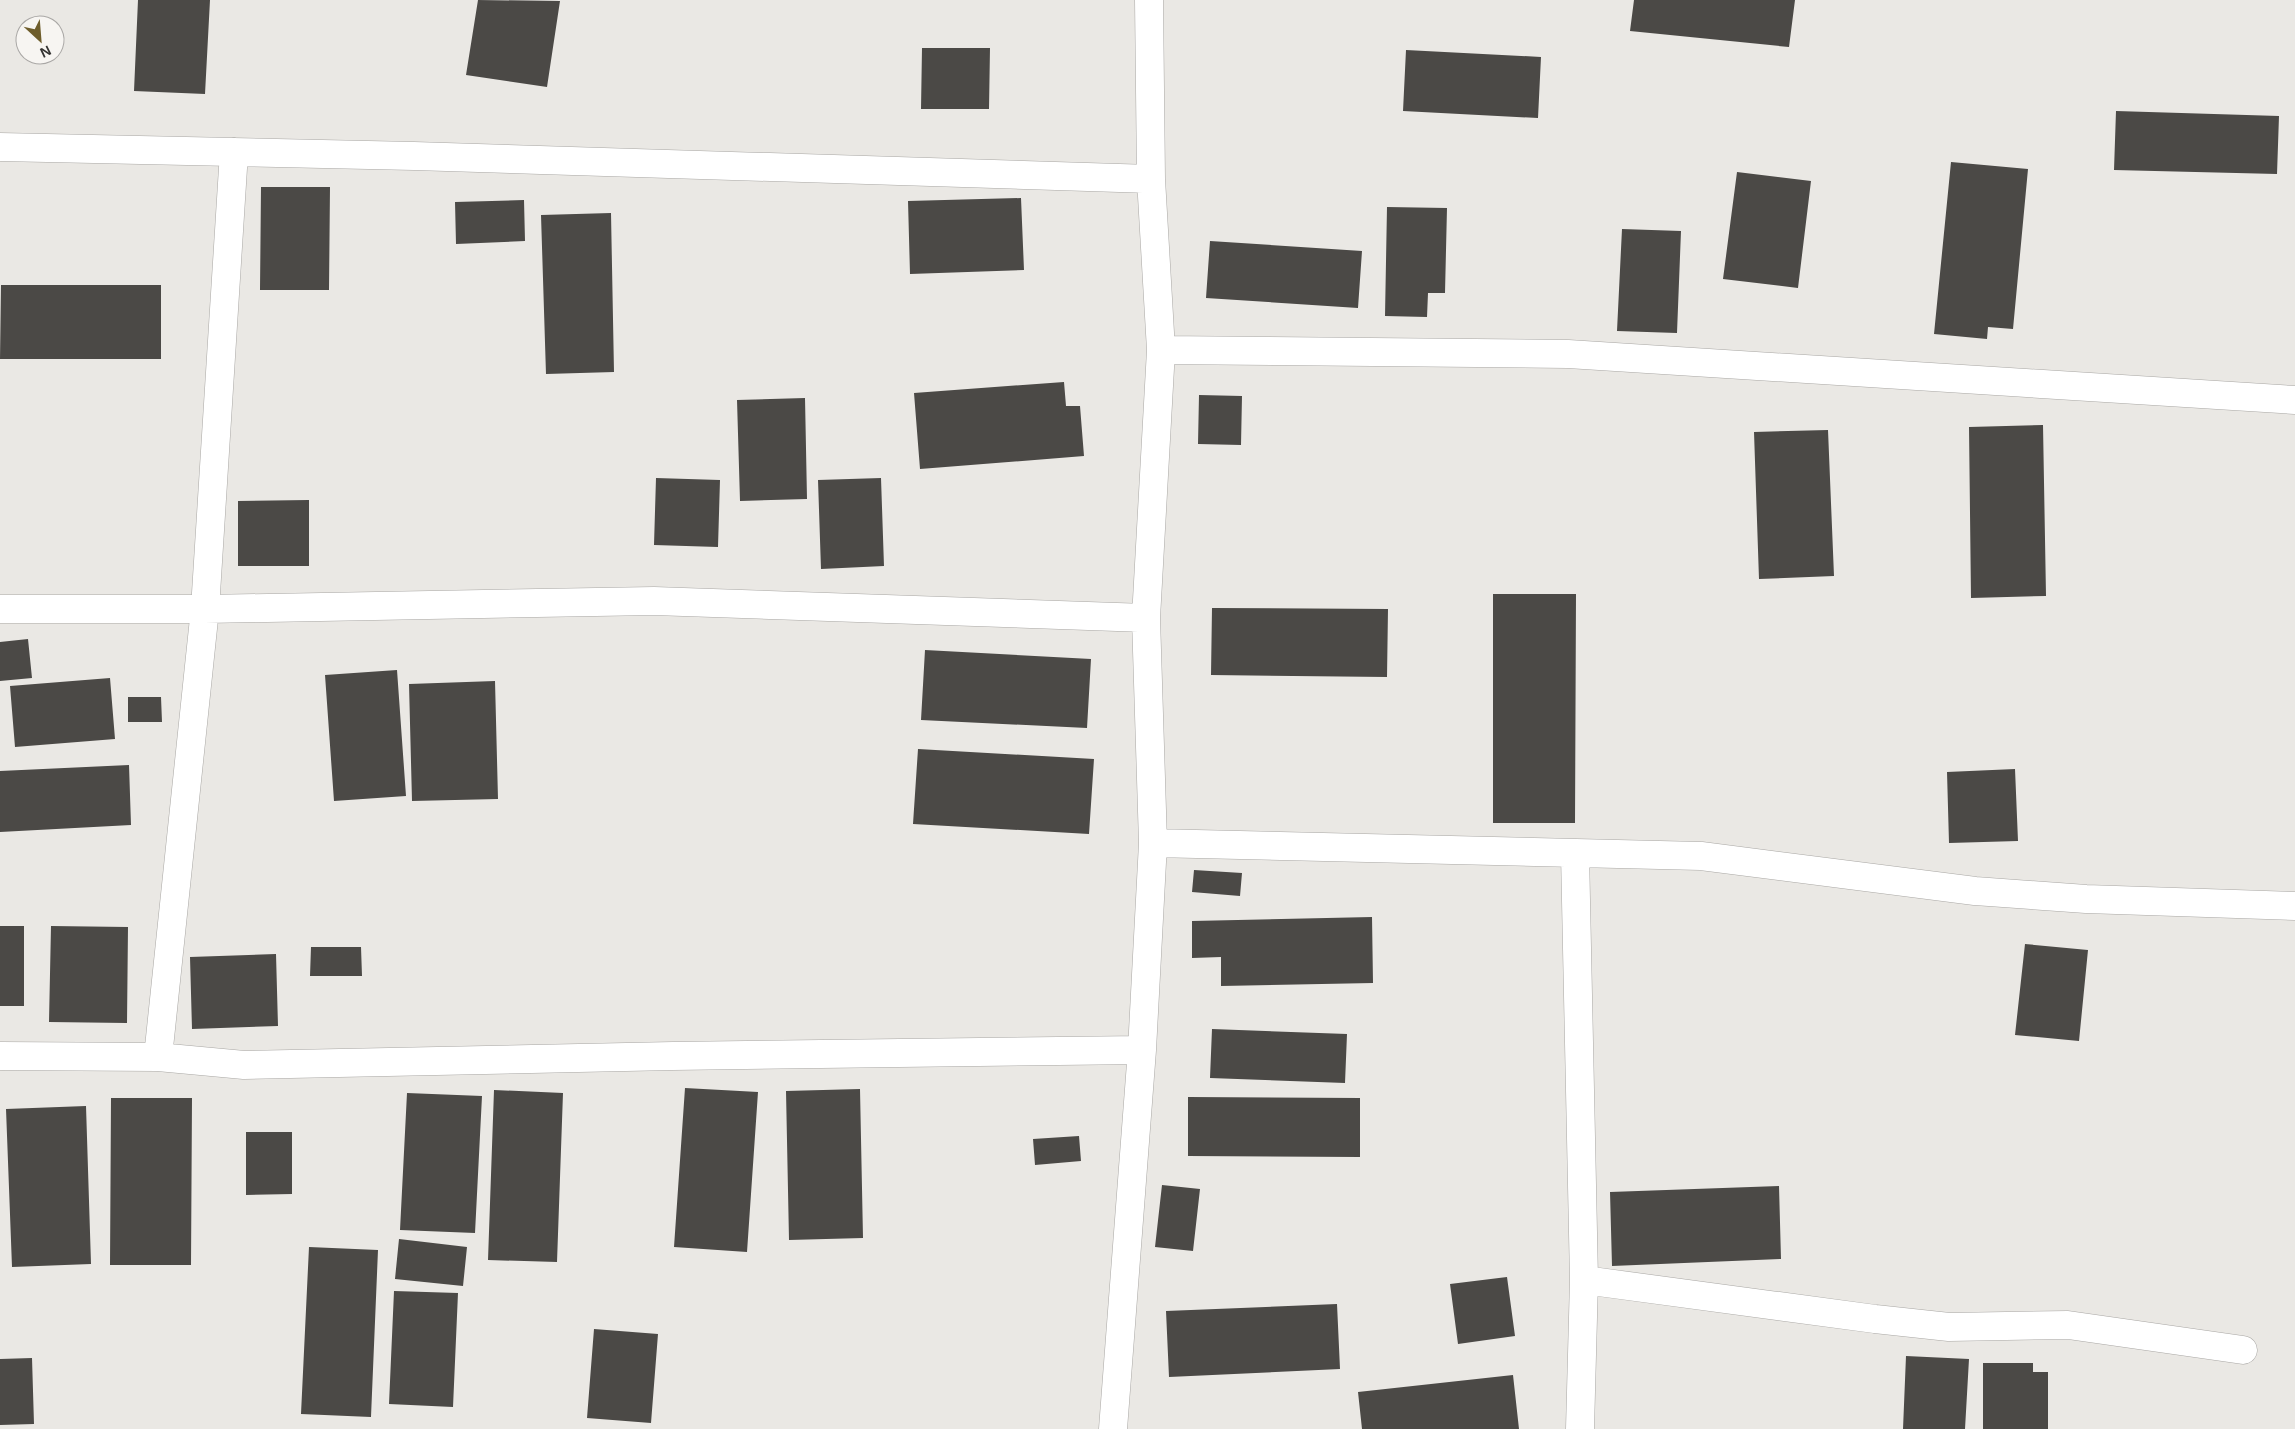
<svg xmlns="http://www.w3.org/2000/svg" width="2295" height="1429" viewBox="0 0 2295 1429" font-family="Helvetica,sans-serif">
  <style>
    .building { fill: #4b4946 }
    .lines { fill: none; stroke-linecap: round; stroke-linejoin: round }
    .street-casing { stroke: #a9a7a4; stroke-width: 29 }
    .street { stroke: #fff; stroke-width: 28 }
  </style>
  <rect width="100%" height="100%" fill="#eae8e4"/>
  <path class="building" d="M138 0H210L205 94 134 91Z
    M478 0 560 1 547 87 466 75Z
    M1634 0H1795L1789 47 1630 31Z
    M922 48H990L989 109H921Z
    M1406 50 1541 57 1538 118 1403 111Z
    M2116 111 2279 116 2277 174 2114 170Z
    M1951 162 2028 169 2013 329 1988 327 1987 339 1934 334Z
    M1737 172 1811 181 1798 288 1723 279Z
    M261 187H330L329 290H260Z
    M1021 198 1024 270 910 274 908 201Z
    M524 200 525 241 456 244 455 202Z
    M1387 207 1447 208 1445 293H1428L1427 317 1385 316Z
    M611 213 614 372 546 374 541 215Z
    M1622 229 1681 231 1677 333 1617 331Z
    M1210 241 1362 251 1358 308 1206 298Z
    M1 285H161V359H0Z
    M1064 382 1066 406H1080L1084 456 920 469 914 393Z
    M1199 395 1242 396 1241 445 1198 444Z
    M805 398 807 499 740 501 737 400Z
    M2043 425 2046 596 1971 598 1969 427Z
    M1828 430 1834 576 1759 579 1754 432Z
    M656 478 720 480 718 547 654 545Z
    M881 478 884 566 821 569 818 480Z
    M309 500V566H238V501Z
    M1493 594H1576L1575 823H1493Z
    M1212 608 1388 609 1387 677 1211 675Z
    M28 639 32 678 0 681V642Z
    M925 650 1091 659 1087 728 921 720Z
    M397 670 406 796 334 801 325 675Z
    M110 678 115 739 15 747 10 686Z
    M495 681 498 799 412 801 409 684Z
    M128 697H161L162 722H128Z
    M918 749 1094 759 1089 834 913 824Z
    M129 765 131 825 0 832V771Z
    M2015 769 2018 841 1949 843 1947 772Z
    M1194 870 1242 873 1240 896 1192 892Z
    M1372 917 1373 983 1221 986V957L1192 958V921Z
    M0 926H24V1006H0Z
    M51 926 128 927 127 1023 49 1022Z
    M2025 944 2088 950 2079 1041 2015 1035Z
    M311 947H361L362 976H310Z
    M276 954 278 1026 192 1029 190 957Z
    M1212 1029 1347 1034 1345 1083 1210 1078Z
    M685 1088 758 1092 747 1252 674 1247Z
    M860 1089 863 1238 789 1240 786 1091Z
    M494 1090 563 1093 557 1262 488 1260Z
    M407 1093 482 1096 475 1233 400 1230Z
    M1188 1097 1360 1098V1157L1188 1156Z
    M111 1098H192L191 1265H110Z
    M86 1106 91 1264 12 1267 6 1109Z
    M246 1132H292V1194L246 1195Z
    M1079 1136 1081 1161 1035 1165 1033 1139Z
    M1162 1185 1200 1189 1193 1251 1155 1247Z
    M1779 1186 1781 1259 1612 1266 1610 1192Z
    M399 1239 467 1247 463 1286 395 1279Z
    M309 1247 378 1250 371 1417 301 1414Z
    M1507 1277 1515 1336 1458 1344 1450 1284Z
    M394 1291 458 1293 453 1407 389 1404Z
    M1337 1304 1340 1369 1169 1377 1166 1311Z
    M594 1329 658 1334 651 1423 587 1418Z
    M1906 1356 1969 1359 1965 1429H1903Z
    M32 1358 34 1424 0 1425V1359Z
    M1983 1363H2033V1372H2048V1429H1983Z
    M1513 1375 1519 1429H1362L1358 1392Z"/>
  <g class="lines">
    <g class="street-casing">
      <path id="street" d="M0 147 414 156 1151 179
        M1161 350 1568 354 2295 400
        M0 609H205L654 601 1146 618
        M1153 843 1701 856 1975 891 2086 899 2295 906
        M1575 853 1584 1280 1580 1429
        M0 1056 158 1057 244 1065 673 1056 1142 1050
        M158 1057 205 609 234 152
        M1584 1280 1875 1319 1949 1327 2068 1325 2243 1350
        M1113 1429 1142 1050 1153 843 1146 618 1161 350 1151 179 1149 0"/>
    </g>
    <use href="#street" class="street"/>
  </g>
  <g transform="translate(40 40) rotate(154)"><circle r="24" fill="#f7f5f2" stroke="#a9a7a5"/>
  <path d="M0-4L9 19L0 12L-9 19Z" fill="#6e5d2b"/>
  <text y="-8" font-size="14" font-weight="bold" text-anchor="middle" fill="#343332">N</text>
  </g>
</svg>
